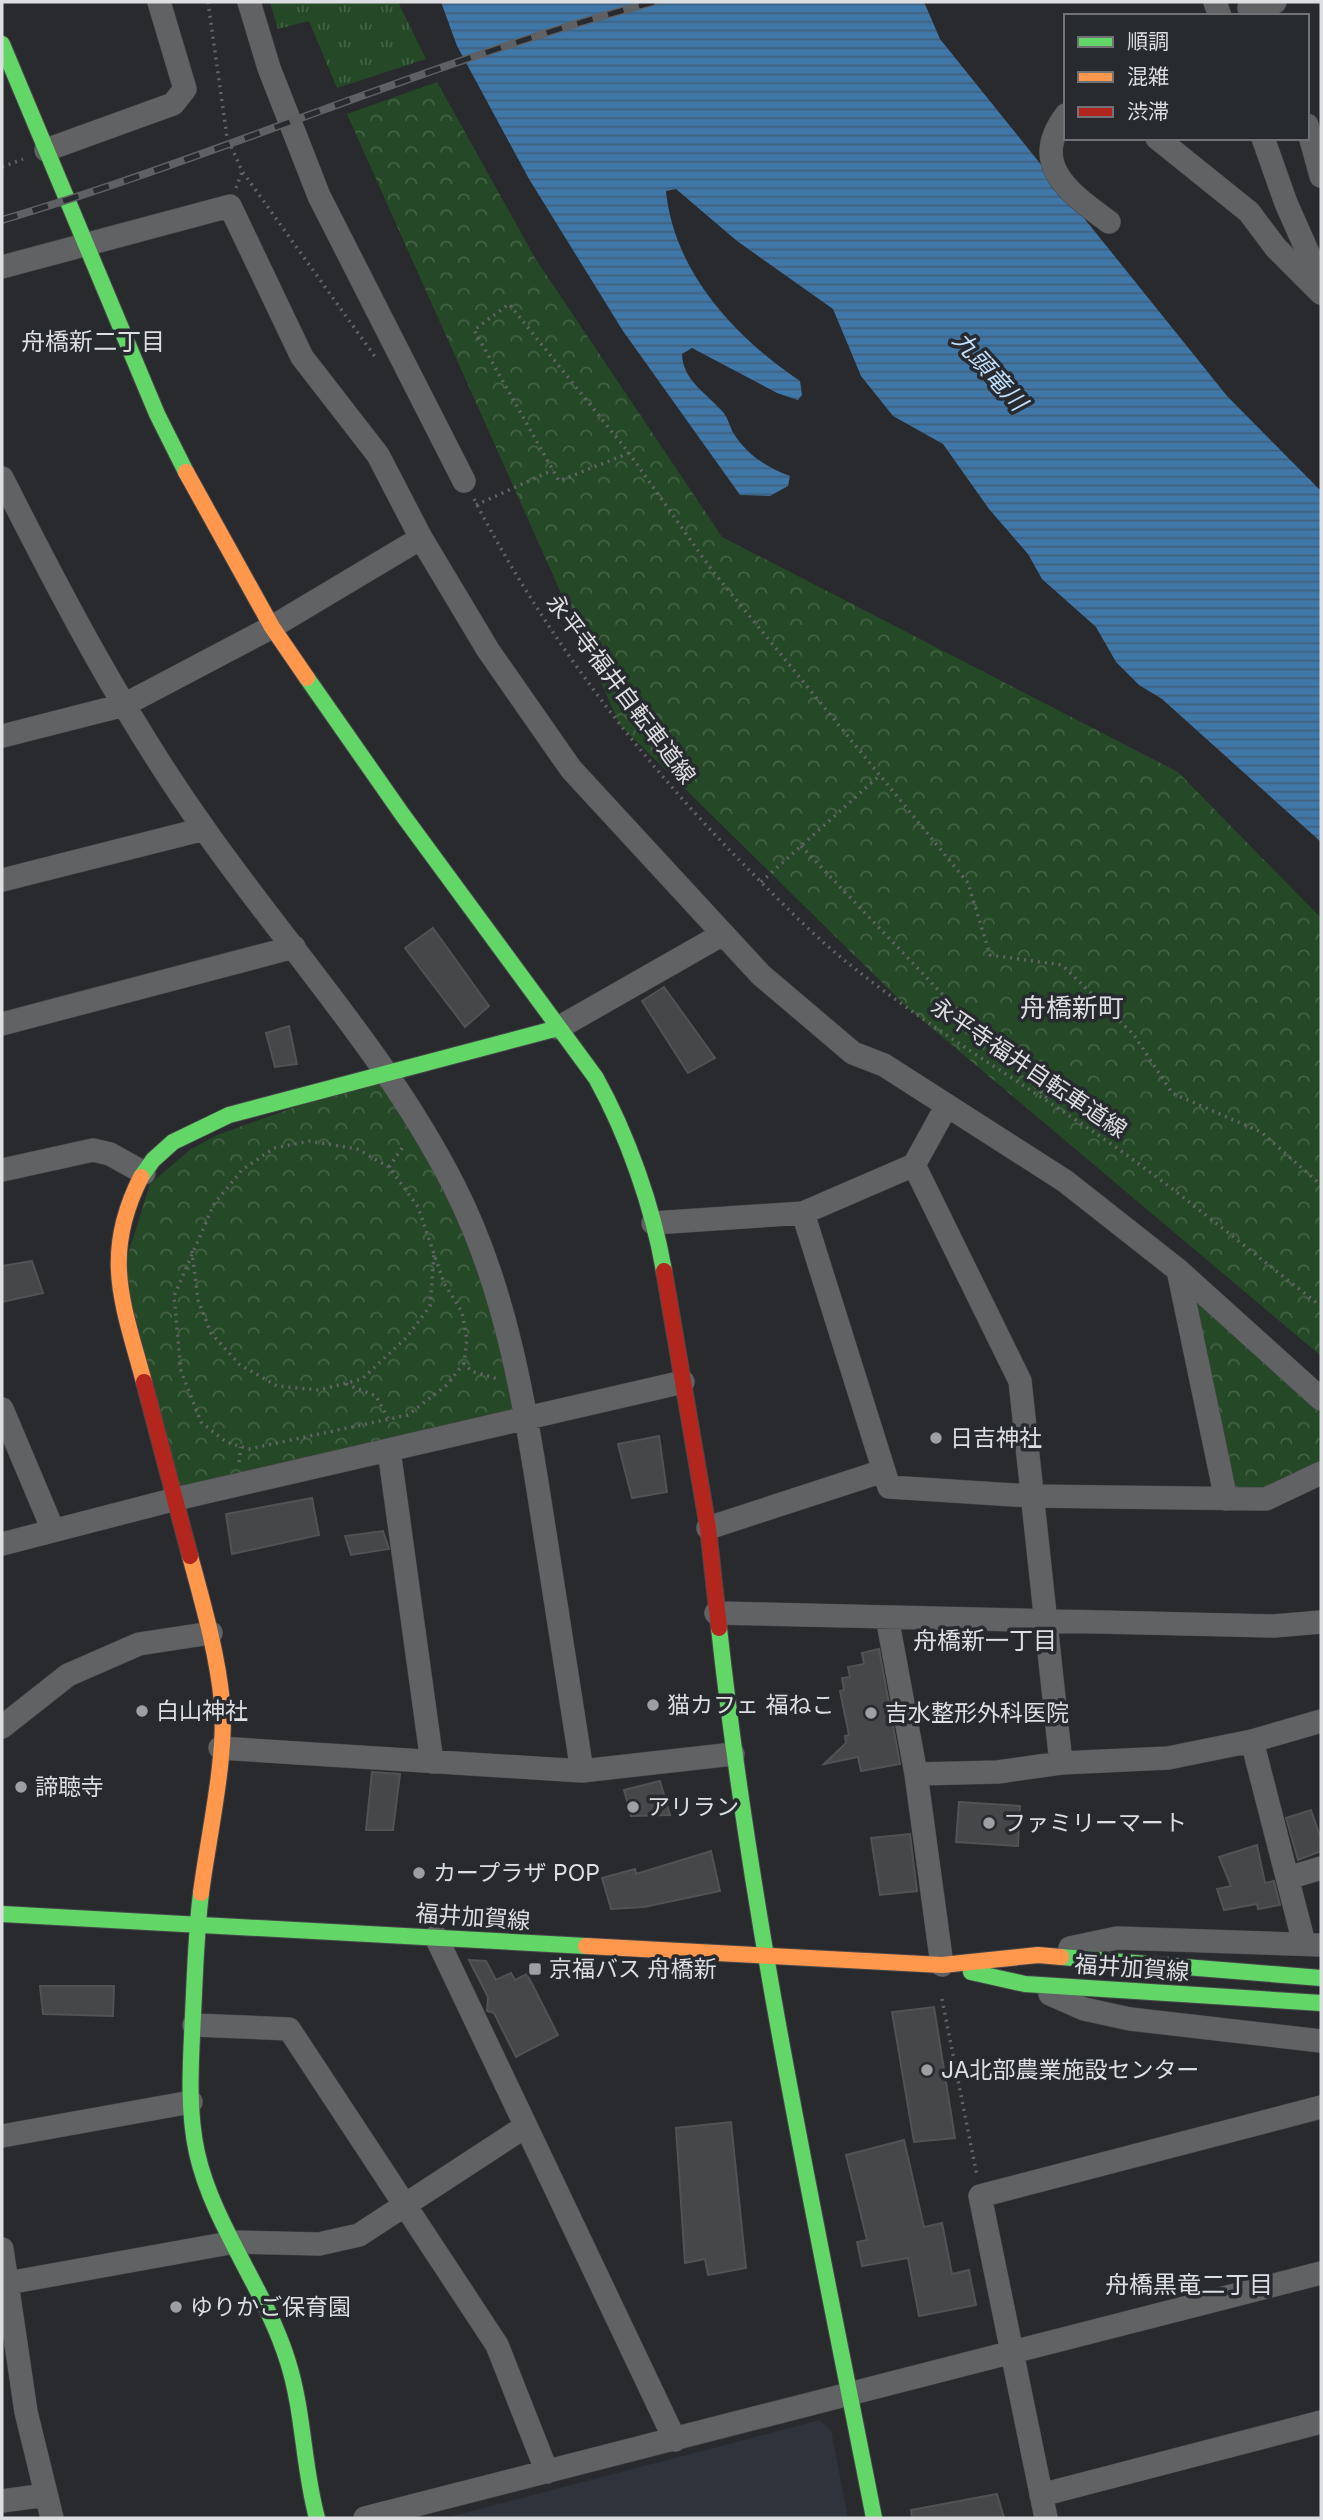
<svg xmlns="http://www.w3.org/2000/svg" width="1323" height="2520" viewBox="0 0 1323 2520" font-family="Inter,'Noto Sans JP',sans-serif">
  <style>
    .built { fill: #2f333b }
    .grass { fill: url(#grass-tufts) }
    .forest { fill: url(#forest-crowns) }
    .water { fill: url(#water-rules) }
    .building { fill: #464749; stroke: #515254; stroke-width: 2 }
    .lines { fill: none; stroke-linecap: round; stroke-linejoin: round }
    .street-casing { stroke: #46474a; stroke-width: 24 }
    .fast-casing { stroke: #46474a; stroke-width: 18 }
    .slow-casing { stroke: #46474a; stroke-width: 18 }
    .jam-casing { stroke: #46474a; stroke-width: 18 }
    .path { stroke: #626365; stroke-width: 3.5; stroke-dasharray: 2 5; stroke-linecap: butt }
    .street { stroke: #616263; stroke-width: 23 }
    .fast { stroke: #63d668; stroke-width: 16 }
    .slow { stroke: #ff974d; stroke-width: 16 }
    .jam { stroke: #b3261e; stroke-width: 16 }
    .rail-casing { stroke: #5f6063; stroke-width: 8 }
    .rail { stroke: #272a2e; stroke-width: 5; stroke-dasharray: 16; stroke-linecap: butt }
    .poi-dot { fill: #9e9fa2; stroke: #272a2e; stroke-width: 2.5 }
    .labels { text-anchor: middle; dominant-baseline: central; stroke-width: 7; stroke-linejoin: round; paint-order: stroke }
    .street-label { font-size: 23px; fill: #dddee1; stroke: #272a2e }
    .poi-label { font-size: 23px; fill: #dddee1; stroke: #272a2e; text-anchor: start }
    .neighbourhood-label { font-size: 24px; fill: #dddee1; stroke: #272a2e }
    .water-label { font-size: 24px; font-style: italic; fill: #bfdffe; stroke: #272a2e }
    .quarter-label { font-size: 26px; fill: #dddee1; stroke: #272a2e }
  </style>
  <defs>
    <pattern id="grass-tufts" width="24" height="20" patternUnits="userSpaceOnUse" patternTransform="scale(1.75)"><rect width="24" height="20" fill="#254926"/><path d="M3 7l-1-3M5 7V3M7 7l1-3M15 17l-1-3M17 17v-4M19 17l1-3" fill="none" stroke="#446345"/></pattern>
    <pattern id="forest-crowns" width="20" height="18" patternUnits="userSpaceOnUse" patternTransform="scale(1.75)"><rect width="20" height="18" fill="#254926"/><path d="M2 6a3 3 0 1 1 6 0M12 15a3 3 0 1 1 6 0" fill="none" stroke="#446345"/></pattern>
    <pattern id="water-rules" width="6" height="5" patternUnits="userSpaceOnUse" patternTransform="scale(1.75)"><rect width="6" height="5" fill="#3f77a9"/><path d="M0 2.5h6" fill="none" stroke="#40607c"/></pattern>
  </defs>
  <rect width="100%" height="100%" fill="#282a2d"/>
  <path class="built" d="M820 2420 831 2430 848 2518H445Z"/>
  <path class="grass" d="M270 2H398L426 59 337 88 309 21 278 29Z"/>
  <path class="forest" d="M437 82 535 258 722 537 1178 772 1321 918V1356L908 1008 620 725 347 114Z
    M388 1074 454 1186 527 1418 182 1497 118 1286 150 1184 191 1149 217 1135Z
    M1187 1278 1321 1405V1473L1226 1499Z"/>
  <path class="water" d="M441 2H924L940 39 1227 396 1321 491V842L1162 699 1139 685 1116 662 1096 627 1042 579 1028 554 989 509 943 444 893 416 861 376 833 309 737 241 676 189 666 191C674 272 735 337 800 381L802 395 798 400 777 393 692 348 682 354C683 380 705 392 721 410 728 416 729 426 734 434 747 455 768 468 790 476L788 486 770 496 740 495 623 331 529 179 457 46Z"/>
  <path class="building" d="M433 928 489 1006 465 1027 405 948Z
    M664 987 715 1058 688 1073 642 1001Z
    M289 1026 297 1064 275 1067 266 1033Z
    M32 1261 43 1293 2 1302V1266Z
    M659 1436 667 1492 632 1498 618 1444Z
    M312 1498 319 1535 232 1554 226 1514Z
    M383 1531 389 1549 351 1555 345 1536Z
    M879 1649 900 1764 861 1771 858 1757 824 1764 846 1743 845 1736 849 1735 840 1691 844 1690 842 1678 850 1677 848 1667 864 1664 862 1653Z
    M372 1772 400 1774 393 1830H366Z
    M660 1781 670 1815 631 1816 624 1790Z
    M959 1802 1020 1806 1018 1846 956 1842Z
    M1311 1810 1321 1839V1851L1298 1860 1286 1818Z
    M910 1834 917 1891 880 1895 871 1838Z
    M1257 1845 1265 1883 1274 1881 1280 1905 1258 1909 1257 1904 1224 1910 1217 1889 1231 1886 1219 1857Z
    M711 1851 720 1891 644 1907 611 1909 602 1878 635 1869 636 1874Z
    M469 1960 486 1961 496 1980 511 1973 515 1980 527 1974 558 2035 516 2057 494 2013 487 2011 488 1997Z
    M40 1986H114L113 2016 43 2014Z
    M934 2007 955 2138 914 2142 892 2012Z
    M731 2122 746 2268 708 2275 705 2259 685 2263 676 2128Z
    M904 2140 924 2227 942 2223 952 2274 969 2270 976 2305 919 2316 908 2258 862 2266 857 2242 867 2240 846 2155Z
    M997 2494 1004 2518H912L911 2510Z"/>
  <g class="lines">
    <g class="street-casing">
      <path id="street" d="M249 2 269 68 319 196 464 481
        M1215 2 1220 16
        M1249 8 1275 2
        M1066 115C1028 165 1070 193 1109 222
        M1307 125 1321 176
        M1157 138 1249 212 1276 248 1321 293
        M1263 138 1286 203 1321 282
        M46 150 173 104 185 89 159 2
        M2 267 230 206 302 357 378 455 421 538 488 650 571 769 761 975 853 1053 884 1065 1065 1181 1178 1270 1321 1399
        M2 478C63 599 126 719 205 830 288 948 388 1056 454 1186 507 1290 525 1406 543 1521 556 1604 569 1688 582 1771
        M2 736 124 705 272 627 421 538
        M2 880 204 829
        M2 1024 294 947
        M558 1028 723 934
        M914 1165 1020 1381 1061 1763
        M2 1170 93 1150 110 1154 144 1173
        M803 1213 889 1487 1031 1496 1266 1499 1321 1473
        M653 1223 803 1213 914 1165 946 1107
        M1178 1270 1226 1499
        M2 1409 53 1530
        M389 1450 432 1762
        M708 1528 883 1471
        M2 1544 176 1499 683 1382
        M716 1613 1274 1626 1321 1622
        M887 1617 916 1774 942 1965
        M2 1727 68 1675 139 1644 211 1633
        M1252 1741 1304 1943
        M220 1748 582 1771 733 1754
        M916 1774 998 1772 1061 1763 1168 1758 1252 1741 1321 1721
        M1288 1878 1321 1868
        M436 1937 675 2440
        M1070 1948 1117 1938 1321 1945
        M1050 1994 1084 2009 1130 2019 1321 2041
        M194 2025 289 2029 497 2345 547 2472
        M2 2136 191 2102
        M2 2249 26 2412 52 2518
        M2 2284 235 2242 319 2244 359 2235 526 2126
        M1041 2495 1321 2422
        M2 2501 46 2495
        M365 2518 1321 2273
        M1046 2518 980 2196 1321 2107"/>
    </g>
    <g class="fast-casing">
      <path id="fast" d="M2 44 157 414 186 472
        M307 678 402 814 596 1078C627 1134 653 1207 664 1271
        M141 1177 153 1160 173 1142 229 1115 558 1028
        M719 1628C752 1928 816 2222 874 2518
        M201 1893C196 1934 195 1974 193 2015 191 2060 187 2108 197 2153 213 2225 266 2290 288 2362 304 2413 303 2467 317 2518
        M2 1914 586 1946
        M1061 1957 1321 1978
        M971 1972 1025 1984 1321 2003"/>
    </g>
    <g class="slow-casing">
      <path id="slow" d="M186 472 272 627 307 678
        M141 1177C101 1256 123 1304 144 1382
        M190 1556C203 1604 217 1652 222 1702 227 1756 208 1838 201 1893
        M586 1946 942 1965 1038 1955 1061 1957"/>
    </g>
    <g class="jam-casing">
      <path id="jam" d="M664 1271 708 1528 719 1628
        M144 1382 190 1556"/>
    </g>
    <path class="path" d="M208 2 227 137 242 171 376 358
      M2 167 23 159
      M236 188 242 172
      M629 453 559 481 474 330 509 304 629 453 711 569 968 883 990 955 1062 965 1134 1035 1172 1093 1261 1132 1321 1185
      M474 499C546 638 643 764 754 875 786 907 818 940 854 968 936 1033 1028 1086 1114 1146 1185 1196 1252 1253 1321 1306
      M476 505 553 470
      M801 846 948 1000 1049 1100
      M761 882 878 777
      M389 1167 405 1144
      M192 1251 198 1300 211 1333 239 1364 277 1386 319 1390 362 1379 407 1337 430 1306 434 1255
      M464 1363 447 1385 408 1415 249 1449 226 1442 201 1422 181 1371 174 1296 214 1204 242 1170 274 1148 310 1141 357 1149 389 1167 418 1207 444 1283 462 1312 467 1340 464 1363 471 1371 498 1379
      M346 1384 376 1396 388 1418
      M239 1462 241 1447
      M942 1999 977 2176"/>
    <use href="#street" class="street"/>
    <use href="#fast" class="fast"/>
    <use href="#slow" class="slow"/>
    <use href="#jam" class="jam"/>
    <g class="rail-casing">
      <path id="rail" d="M2 220C222 155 432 60 654 2"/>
    </g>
    <use href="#rail" class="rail"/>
  </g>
  <g class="poi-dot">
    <circle cx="936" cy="1438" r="7"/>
    <circle cx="653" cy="1705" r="7"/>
    <circle cx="142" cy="1711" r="7"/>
    <circle cx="871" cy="1713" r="7"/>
    <circle cx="21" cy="1787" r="7"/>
    <circle cx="633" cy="1807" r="7"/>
    <circle cx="989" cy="1823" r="7"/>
    <circle cx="419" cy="1873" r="7"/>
    <rect x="528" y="1962" width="14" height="14" rx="3.5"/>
    <circle cx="927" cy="2070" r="7"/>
    <circle cx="176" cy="2307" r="7"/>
  </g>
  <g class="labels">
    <g class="street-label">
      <text transform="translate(621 689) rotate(53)">永平寺福井自転車道線</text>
      <text transform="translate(1029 1068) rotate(34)">永平寺福井自転車道線</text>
      <text transform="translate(473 1917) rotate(4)">福井加賀線</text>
      <text transform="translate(1132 1968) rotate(4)">福井加賀線</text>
    </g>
    <g class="poi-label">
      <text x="950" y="1438">日吉神社</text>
      <text x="667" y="1705">猫カフェ 福ねこ</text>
      <text x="156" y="1711">白山神社</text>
      <text x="885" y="1713">吉水整形外科医院</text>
      <text x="35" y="1787">諦聴寺</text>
      <text x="647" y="1807">アリラン</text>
      <text x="1003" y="1823">ファミリーマート</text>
      <text x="433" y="1873">カープラザ POP</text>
      <text x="549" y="1969">京福バス 舟橋新</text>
      <text x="941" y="2070">JA北部農業施設センター</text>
      <text x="190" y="2307">ゆりかご保育園</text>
    </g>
    <g class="neighbourhood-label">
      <text x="93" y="341">舟橋新二丁目</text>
      <text x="985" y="1640">舟橋新一丁目</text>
      <text x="1189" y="2284">舟橋黒竜二丁目</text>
    </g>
    <g class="water-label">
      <text transform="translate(990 371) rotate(48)">九頭竜川</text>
    </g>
    <g class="quarter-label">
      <text x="1072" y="1007">舟橋新町</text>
    </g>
  </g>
  <rect width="1323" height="2520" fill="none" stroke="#dddee1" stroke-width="7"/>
  <rect x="1064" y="14" width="245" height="126" fill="#272a2e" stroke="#707276" stroke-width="2"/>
  <rect x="1078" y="37" width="35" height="10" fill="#63d668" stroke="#707276" stroke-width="2"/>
  <text x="1127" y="49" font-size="21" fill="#dddee1">順調</text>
  <rect x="1078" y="72" width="35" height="10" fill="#ff974d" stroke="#707276" stroke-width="2"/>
  <text x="1127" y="84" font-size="21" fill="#dddee1">混雑</text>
  <rect x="1078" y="107" width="35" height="10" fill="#b3261e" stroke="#707276" stroke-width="2"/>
  <text x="1127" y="119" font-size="21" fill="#dddee1">渋滞</text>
</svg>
